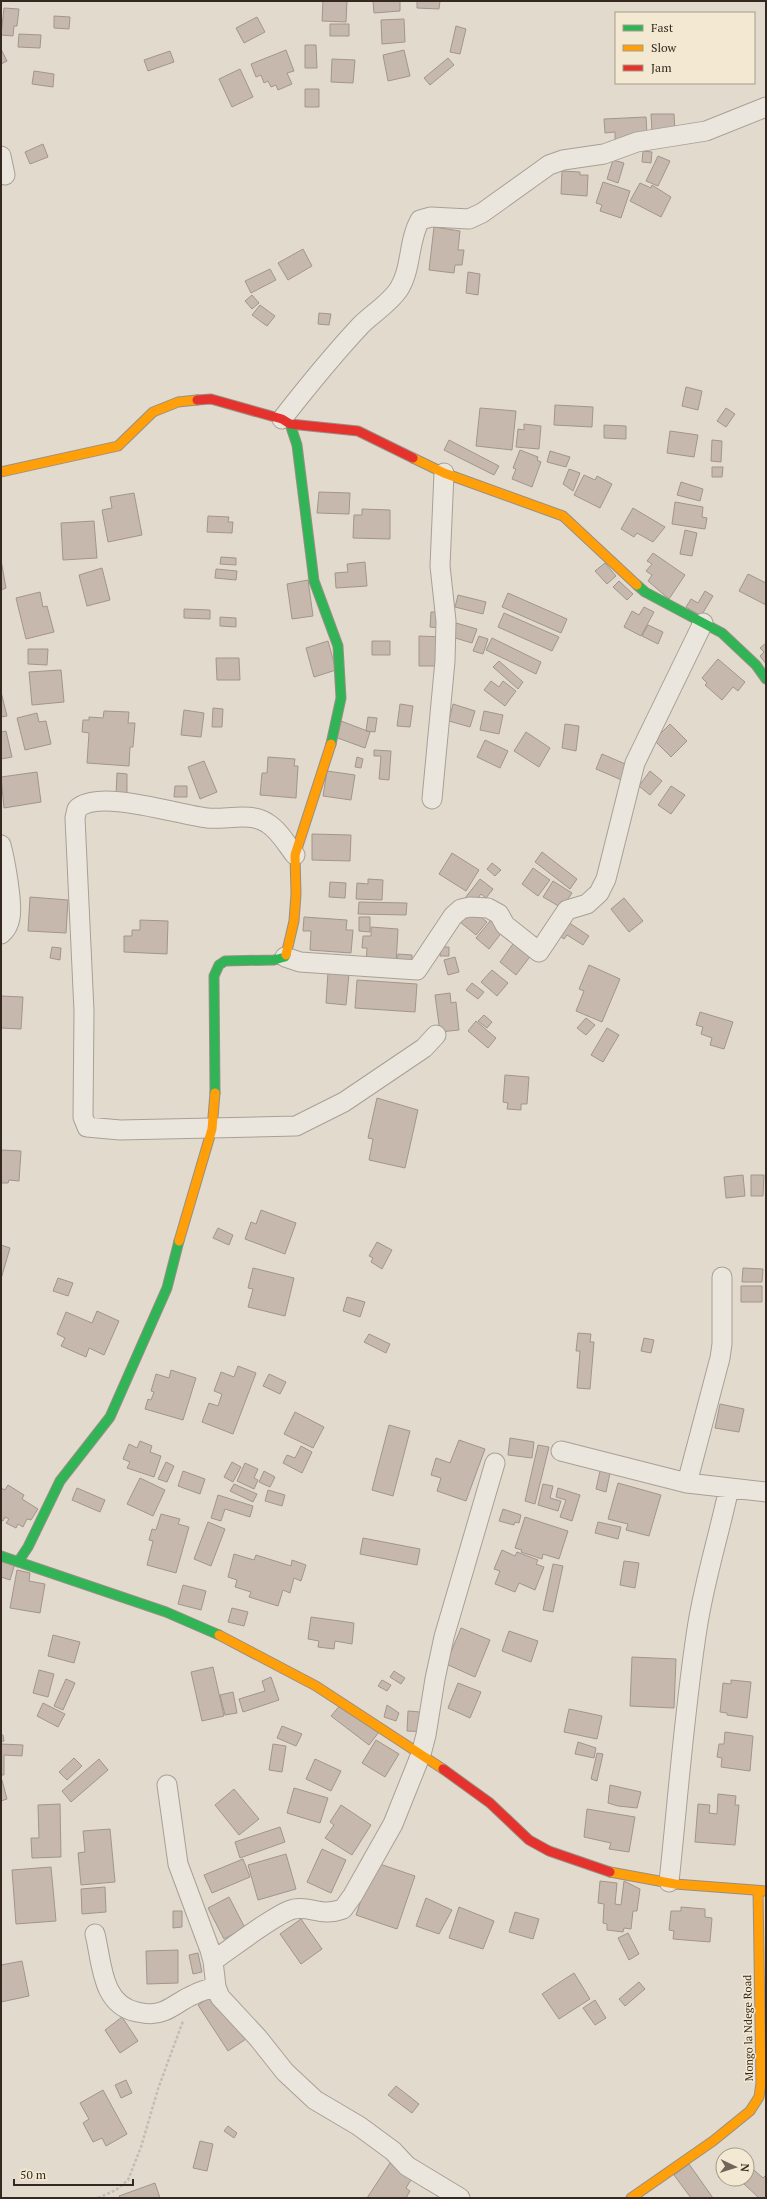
<svg xmlns="http://www.w3.org/2000/svg" width="767" height="2199" viewBox="0 0 767 2199" font-family="'PT Serif',serif">
  <style>
    .building { fill: #c6b8ad; stroke: #a2968c }
    .lines { fill: none; stroke-linecap: round; stroke-linejoin: round }
    .street-casing { stroke: #a7a096; stroke-width: 21 }
    .fast-casing { stroke: #978f85; stroke-width: 11 }
    .slow-casing { stroke: #978f85; stroke-width: 11 }
    .jam-casing { stroke: #978f85; stroke-width: 11 }
    .path { stroke: #c3bdb5; stroke-width: 2.5; stroke-dasharray: 3 2; stroke-linecap: butt }
    .street { stroke: #eae6de; stroke-width: 19 }
    .fast { stroke: #30b455; stroke-width: 9 }
    .slow { stroke: #ff9f0a; stroke-width: 9 }
    .jam { stroke: #e5322d; stroke-width: 9 }
    .labels { text-anchor: middle; dominant-baseline: central; stroke-width: 3; stroke-linejoin: round; paint-order: stroke }
    .street-label { font-size: 11px; fill: #35281e; stroke: #f3e8d2 }
  </style>
  <rect width="100%" height="100%" fill="#e2dacc"/>
  <path class="building" d="M323 1H347L346 22 322 21Z
    M373 1H400V11L374 13Z
    M417 1H440L439 9 417 8Z
    M4 8 19 9 17 26H14L13 36 1 35Z
    M54 16 70 17 69 29 54 28Z
    M257 17 265 32 244 43 236 28Z
    M404 19 405 42 382 44 381 20Z
    M330 24H349V36H330Z
    M456 26 466 29 460 54 450 52Z
    M19 34 41 35 40 48 18 47Z
    M305 45H316L317 68H305Z
    M1 49 7 61 1 64Z
    M286 50 294 71 287 73 292 84 278 90 276 85 271 87 268 81 264 83 261 75 256 77 251 64Z
    M404 50 410 76 388 81 383 55Z
    M170 51 174 62 148 71 144 60Z
    M448 58 454 65 430 85 424 78Z
    M332 59 355 60 353 83 331 82Z
    M240 69 253 97 232 107 219 79Z
    M34 71 54 74 53 87 32 84Z
    M305 89H319V107H305Z
    M651 114H674L675 131 652 132Z
    M646 117 647 134 627 135V140H615V132L605 133 604 119Z
    M43 144 48 157 30 164 25 152Z
    M643 151 652 152 651 163 642 162Z
    M658 156 670 161 658 186 646 181Z
    M613 160 624 163 618 183 607 179Z
    M562 171 580 172V175H588L587 196 561 194Z
    M603 182 630 191 621 218 600 211 602 205 596 203Z
    M640 183 651 188 652 185 671 197 661 217 630 201Z
    M434 227 460 231 458 250H464L462 265H455L454 273 429 270Z
    M303 249 312 266 288 280 278 263Z
    M270 269 276 280 251 293 245 281Z
    M468 272 480 274 478 295 466 293Z
    M252 295 259 303 252 309 245 301Z
    M260 305 275 316 267 326 252 315Z
    M319 313 331 314 329 325 318 324Z
    M686 387 702 391 698 410 682 406Z
    M555 405 593 407 592 427 554 425Z
    M480 408 516 411 512 450 476 446Z
    M726 408 735 414 726 427 717 421Z
    M524 424 541 426 539 449 516 447 518 429 524 430Z
    M604 425 626 426V439L604 438Z
    M670 431 698 435 694 457 667 453Z
    M449 440 499 466 494 475 444 450Z
    M712 440 722 441 721 462 711 461Z
    M520 450 538 457 537 460 541 462 532 487 512 479 516 469 513 468Z
    M550 451 570 457 566 467 547 462Z
    M712 467H723L722 477H712Z
    M569 469 580 473 573 491 563 484Z
    M584 475 595 480 597 476 612 484 600 508 574 495Z
    M681 482 703 489 700 501 677 495Z
    M319 492 350 493 349 514 317 513Z
    M134 493 142 535 108 542 102 510 112 508 110 497Z
    M675 502 703 507 702 517 707 518 705 529 672 524Z
    M633 508 665 527 653 542 637 533 634 537 621 529Z
    M362 509 390 510V539L353 538 354 515H362Z
    M208 516 229 517 228 522H233L232 533 207 532Z
    M94 521 97 558 63 560 61 523Z
    M685 530 697 533 692 556 680 554Z
    M653 553 685 575 669 599 648 581 652 575 646 571 652 564 647 561Z
    M221 557 236 558V565L220 564Z
    M1 560 6 588 1 590Z
    M365 562 367 586 336 588 335 573 348 572 347 564Z
    M605 563 616 576 607 584 595 571Z
    M102 568 110 600 87 606 79 575Z
    M216 569 237 571 236 580 215 578Z
    M748 574 766 583V605L739 591Z
    M308 580 313 616 292 619 287 584Z
    M619 581 633 594 627 600 613 587Z
    M705 591 713 596 701 616 686 607 691 599 698 603Z
    M40 592 43 607 47 606 54 632 26 639 16 598Z
    M508 593 567 619 561 633 502 607Z
    M458 595 486 602 483 614 455 607Z
    M644 607 654 612 641 636 624 627 632 611 639 615Z
    M184 609 210 610V619L184 618Z
    M431 612H441L440 628 430 627Z
    M504 613 559 637 552 651 498 627Z
    M220 617 236 618V627L220 626Z
    M456 623 477 629 472 643 452 637Z
    M648 625 663 632 658 644 642 636Z
    M419 636 443 637 442 666H419Z
    M479 636 488 639 483 654 473 651Z
    M492 638 541 662 536 674 486 650Z
    M328 641 336 670 314 677 306 648Z
    M372 641H390V655H372Z
    M766 643V664L760 656 764 652 760 648Z
    M28 649H48L47 665 28 664Z
    M216 658H239L240 680H217Z
    M718 659 745 682 738 691 733 687 722 700 705 685 707 683 702 678Z
    M499 661 523 682 518 689 493 667Z
    M61 670 64 702 32 705 29 672Z
    M491 681 499 687 503 681 516 691 505 706 484 690Z
    M1 692 7 716 1 717Z
    M400 704 413 706 410 727 397 726Z
    M453 704 475 711 470 727 449 721Z
    M213 708 223 709 222 727H212Z
    M184 710 204 713 201 737 181 735Z
    M104 711 129 712 128 723H135L133 747H130L129 766 87 763 89 733 82 732 83 720H89V717L103 718Z
    M484 711 503 715 499 734 480 730Z
    M37 713 39 722 46 721 51 744 25 750 17 718Z
    M368 717 377 718 375 732 366 731Z
    M341 721 370 732 365 748 335 737Z
    M565 724 579 726 576 751 562 748Z
    M670 724 687 741 671 757 654 740Z
    M6 731 12 757 1 759V732Z
    M526 732 550 748 539 767 514 751Z
    M485 740 508 751 500 768 477 757Z
    M374 750 391 751 389 780 379 779 381 756H374Z
    M602 754 630 766 624 781 596 769Z
    M268 757 295 759 294 766H298L296 798 260 795 262 773H267Z
    M357 757 363 759 361 768 355 767Z
    M204 761 217 792 200 799 188 767Z
    M327 771 355 775 351 800 323 796Z
    M650 771 662 781 650 795 639 786Z
    M37 772 41 802 4 808 1 777Z
    M117 773 127 774V795H116Z
    M175 786H187V797H174Z
    M671 786 685 795 671 814 658 805Z
    M312 834 351 835 350 861 312 860Z
    M542 852 577 879 570 889 535 862Z
    M452 853 479 870 466 891 439 874Z
    M492 863 501 870 495 876 487 869Z
    M533 868 550 880 538 896 522 884Z
    M368 879 383 880 382 900 356 899 357 883 368 884Z
    M480 879 493 889 486 898 481 894 473 905 465 898Z
    M553 881 572 893 562 908 543 897Z
    M330 882 346 883 345 898 329 897Z
    M30 897 68 900 66 933 28 931Z
    M624 898 643 921 629 932 611 909Z
    M359 902 407 903 406 915 358 914Z
    M471 909 487 922 476 935 460 922Z
    M304 917 347 920 346 930H353L351 953 310 950 311 931H303Z
    M359 917H370V932L359 931Z
    M140 920 168 921 167 954 124 952V936H132V930H140Z
    M491 920 503 931 489 949 476 938Z
    M565 920 589 936 583 945 567 935 564 939 557 934Z
    M371 927 398 929 396 965 366 963 367 948H362L363 936H371Z
    M515 941 532 954 516 975 500 962Z
    M52 947 61 948 60 960 50 958Z
    M441 947H449V956H440Z
    M398 954 412 955V966L397 965Z
    M455 957 459 972 448 975 444 960Z
    M589 965 620 979 602 1022 576 1011 584 991 579 989Z
    M492 970 508 983 497 996 481 982Z
    M328 972 349 974 346 1005 326 1003Z
    M357 980 417 984 415 1012 355 1008Z
    M472 983 484 992 478 999 466 990Z
    M450 993 451 1003 456 1002 459 1030 440 1032 435 995Z
    M1 996 23 997 21 1029 1 1028Z
    M700 1012 733 1022 724 1049 710 1045 712 1038 701 1034 703 1027 696 1025Z
    M484 1015 492 1022 487 1028 478 1021Z
    M586 1018 595 1025 586 1035 577 1028Z
    M476 1021 496 1038 488 1048 468 1031Z
    M607 1028 619 1035 603 1062 591 1055Z
    M505 1075 529 1077 527 1104H521V1110L507 1109 508 1103 503 1102Z
    M377 1098 418 1110 405 1168 369 1160 373 1139 368 1138Z
    M1 1150 21 1151 19 1181 9 1180 8 1183H1Z
    M743 1175 745 1196 726 1198 724 1177Z
    M751 1175H764L763 1196H751Z
    M261 1210 296 1223 285 1254 245 1239 251 1222 256 1224Z
    M218 1228 233 1235 229 1245 213 1238Z
    M377 1242 392 1250 382 1269 371 1262 373 1258 369 1256Z
    M1 1245 10 1248 1 1279Z
    M253 1268 294 1278 285 1316 248 1307 253 1289 248 1288Z
    M743 1268 763 1269 762 1282H742Z
    M58 1278 73 1283 68 1296 53 1291Z
    M741 1286H762V1302H741Z
    M347 1297 365 1302 360 1317 343 1311Z
    M97 1311 119 1321 104 1355 89 1348 86 1357 61 1346 65 1338 57 1334 66 1312 92 1323Z
    M578 1333 591 1334 590 1342H594L590 1389 577 1388 580 1351H576Z
    M369 1334 390 1344 386 1353 364 1342Z
    M644 1338 654 1340 651 1353 641 1351Z
    M238 1366 256 1373 233 1434 202 1422 209 1403 218 1406 222 1394 214 1391 221 1372 234 1377Z
    M171 1370 196 1378 183 1420 145 1409 148 1399 151 1400 154 1392 151 1391 156 1374 169 1378Z
    M269 1374 286 1382 280 1394 263 1386Z
    M720 1404 744 1409 739 1432 715 1428Z
    M295 1412 324 1427 313 1448 284 1434Z
    M389 1425 410 1431 393 1496 372 1490Z
    M510 1438 534 1442 532 1458 508 1455Z
    M459 1440 485 1449 466 1501 437 1491 441 1478 431 1475 436 1458 450 1463Z
    M140 1441 152 1446 150 1452 161 1456 154 1477 127 1468 130 1462 123 1459 129 1444 137 1448Z
    M538 1445 549 1447 535 1504 525 1501Z
    M301 1446 312 1452 302 1473 283 1463 287 1455 295 1458Z
    M166 1462 174 1466 167 1482 158 1479Z
    M232 1462 241 1467 233 1482 224 1477Z
    M245 1463 258 1469 254 1478 258 1480 254 1489 237 1481Z
    M183 1471 205 1479 200 1494 178 1486Z
    M264 1471 275 1477 270 1487 259 1482Z
    M600 1471 610 1473 606 1492 596 1489Z
    M140 1478 165 1490 153 1516 127 1504Z
    M618 1483 661 1495 649 1536 626 1530 628 1524 608 1519Z
    M234 1484 257 1494 253 1502 230 1491Z
    M543 1484 553 1486 550 1498 561 1501 558 1511 538 1505Z
    M8 1485 24 1495 22 1499 38 1509 31 1520 27 1519 23 1527 18 1524 16 1528 6 1523 9 1519 5 1517 3 1521 1 1520V1488L5 1490Z
    M77 1488 105 1500 100 1512 72 1500Z
    M558 1488 580 1495 572 1521 560 1517 566 1500 556 1497Z
    M268 1490 285 1495 282 1506 265 1501Z
    M218 1495 253 1506 250 1517 225 1509 221 1521 211 1518Z
    M503 1509 521 1515 519 1523 515 1522 514 1525 499 1521Z
    M161 1514 180 1519 178 1524 189 1527 176 1573 147 1565 153 1541 149 1540 152 1529 156 1530Z
    M525 1517 568 1531 559 1559 543 1554 542 1559 521 1552 522 1550 515 1548Z
    M208 1522 225 1529 211 1566 194 1559Z
    M598 1522 621 1527 618 1539 595 1533Z
    M363 1538 420 1549 417 1565 360 1554Z
    M502 1550 515 1556 517 1552 538 1560 536 1564 544 1567 535 1590 519 1583 515 1592 495 1584 500 1571 494 1569Z
    M234 1554 254 1560 256 1555 291 1566 292 1560 306 1565 301 1581 294 1578 290 1593 283 1590 278 1606 249 1597 251 1592 235 1587 237 1580 228 1577Z
    M1 1558 15 1563 10 1580 1 1577Z
    M624 1561 639 1563 635 1588 620 1585Z
    M553 1564 563 1566 553 1612 543 1610Z
    M17 1570 30 1573 29 1581 45 1584 40 1613 10 1608Z
    M183 1585 206 1591 201 1610 178 1604Z
    M232 1608 248 1612 244 1626 228 1622Z
    M311 1617 354 1623 352 1644 335 1641 334 1649 318 1647 319 1641 308 1639Z
    M461 1628 490 1640 475 1677 446 1664Z
    M509 1631 538 1641 531 1662 502 1651Z
    M53 1635 80 1642 74 1663 48 1656Z
    M632 1657 676 1659 674 1708 630 1706Z
    M213 1667 224 1716 202 1721 191 1672Z
    M39 1670 54 1674 48 1697 33 1693Z
    M394 1671 405 1678 401 1684 390 1677Z
    M271 1677 279 1700 243 1712 239 1699 265 1691 262 1681Z
    M66 1679 75 1683 63 1710 54 1706Z
    M382 1680 391 1685 387 1691 378 1686Z
    M731 1680 751 1682 747 1718 727 1715V1713L720 1712 723 1683 731 1684Z
    M458 1683 481 1692 470 1718 448 1708Z
    M233 1692 237 1713 225 1715 220 1695Z
    M43 1703 65 1714 58 1727 37 1716Z
    M342 1703 379 1732 369 1745 331 1716Z
    M387 1705 399 1713 396 1721 384 1717Z
    M569 1709 602 1716 597 1739 564 1732Z
    M408 1711 432 1713 430 1732 407 1731Z
    M282 1726 302 1734 296 1746 277 1738Z
    M725 1732 753 1736 750 1771 721 1767 722 1758 717 1757 719 1744H724Z
    M1 1735H3L4 1741 1 1742Z
    M376 1740 399 1754 385 1777 362 1763Z
    M578 1742 596 1748 594 1758 575 1754Z
    M1 1744 23 1745 22 1756 4 1755V1775H1Z
    M273 1744 286 1746 282 1772 269 1770Z
    M597 1753 603 1754 597 1781 591 1779Z
    M74 1758 82 1766 67 1780 59 1772Z
    M99 1759 108 1770 71 1802 62 1791Z
    M315 1759 341 1771 331 1791 306 1779Z
    M2 1780 7 1799 1 1801V1781Z
    M610 1785 641 1792 637 1808 618 1806 608 1803Z
    M294 1788 328 1798 320 1823 287 1813Z
    M234 1789 259 1819 239 1835 215 1805Z
    M718 1794 736 1796 735 1805H739L735 1845 695 1842 698 1804 710 1805 709 1813 717 1814Z
    M60 1804 61 1857 32 1858 31 1838H39L38 1805Z
    M341 1805 371 1825 352 1855 325 1838 334 1825 330 1822Z
    M587 1809 635 1817 629 1852 609 1849 611 1843 584 1837Z
    M280 1827 285 1842 240 1858 235 1842Z
    M110 1829 115 1882 81 1885 78 1853 85 1852 83 1831Z
    M322 1849 346 1860 331 1893 307 1882Z
    M286 1854 296 1889 258 1900 248 1865Z
    M243 1859 250 1877 212 1893 204 1875Z
    M374 1862 415 1876 397 1929 356 1915Z
    M51 1867 56 1921 16 1924 12 1870Z
    M600 1881 617 1883 615 1904 621 1905 624 1881 640 1889 637 1911H633L631 1929 624 1928 623 1932 607 1930V1924L603 1923 604 1904 598 1903Z
    M105 1887 106 1912 82 1914 81 1889Z
    M229 1897 245 1928 224 1939 208 1908Z
    M426 1898 452 1910 439 1934 416 1926Z
    M459 1907 494 1921 483 1949 449 1938Z
    M681 1907 705 1909V1917L712 1918 710 1942 673 1939 674 1931 669 1930 671 1911H681Z
    M173 1911H182V1927L173 1928Z
    M515 1912 539 1919 533 1939 509 1932Z
    M301 1919 322 1949 301 1964 280 1934Z
    M628 1933 639 1954 629 1960 618 1938Z
    M178 1950V1983L147 1984 146 1951Z
    M198 1953 202 1972 193 1974 189 1955Z
    M22 1961 29 1996 1 2002V1965Z
    M574 1973 590 1999 559 2019 542 1994Z
    M639 1982 645 1989 625 2006 619 1999Z
    M222 1989 252 2035 228 2051 198 2005Z
    M595 2000 606 2018 595 2025 583 2008Z
    M122 2017 138 2041 120 2053 105 2030Z
    M126 2080 132 2093 121 2098 115 2085Z
    M396 2086 419 2104 412 2113 388 2095Z
    M103 2090 127 2134 106 2146 102 2138 93 2142 83 2123 89 2119 80 2103Z
    M228 2126 237 2133 234 2138 224 2131Z
    M200 2141 213 2144 207 2171 193 2168Z
    M390 2163 399 2169 418 2168 406 2188 410 2191 406 2198H367Z
    M689 2164 713 2198H691L674 2175Z
    M754 2170 763 2178 766 2175V2198H759L743 2183Z
    M155 2183 160 2198H120L119 2196Z"/>
  <g class="lines">
    <g class="street-casing">
      <path id="street" d="M1 156 5 175
        M282 419C307 387 333 355 361 325 373 313 389 304 399 289 412 268 408 241 420 220L431 217 469 219 482 213 549 165 563 160 604 154 637 142 706 131 766 107
        M432 799 445 661 446 621 440 566 444 473
        M1 845C5 860 13 904 10 918 9 924 6 930 1 934
        M295 855C287 845 279 830 267 823 251 812 226 820 207 818 178 815 99 788 77 809L75 818 84 1011 83 1117 87 1127 120 1130 296 1126 344 1102 424 1048 436 1035
        M285 957 300 962 417 970 453 916 461 909 470 907 488 908 499 914 505 925 539 952 567 910 587 904 599 893 606 879 635 763 703 623
        M561 1451 687 1483 766 1492
        M687 1483 720 1358 722 1344V1277
        M167 1785 178 1864 210 1950 213 1961 216 1987 220 1997 258 2038 285 2072 315 2100 359 2126 393 2151 407 2166 460 2198
        M669 1882C678 1798 684 1713 697 1629 704 1582 719 1535 729 1488
        M95 1934C102 1962 101 2005 137 2012 147 2014 154 2015 164 2011 174 2007 183 1999 193 1995 200 1991 208 1989 216 1987
        M213 1961C229 1950 278 1912 294 1909 313 1906 320 1917 343 1909L353 1895 393 1824 421 1754 426 1735 435 1679 444 1637 495 1463"/>
    </g>
    <g class="fast-casing">
      <path id="fast" d="M290 424 297 445 314 581 338 646 341 698 331 744
        M637 585 645 592 722 633 756 665 766 679
        M215 1093 214 976 219 965 225 961 274 960 285 957 286 955
        M1 1556 166 1612 219 1635
        M18 1562 28 1547 60 1481 110 1417 167 1288 179 1241"/>
    </g>
    <g class="slow-casing">
      <path id="slow" d="M413 458 444 473 563 516 637 585
        M1 472 118 446 153 412 178 402 197 400
        M286 955 294 921 296 894 295 855 331 744
        M179 1241 212 1129 215 1093
        M219 1635 316 1686 443 1769
        M610 1872 675 1884 766 1891
        M631 2198 713 2141 750 2111 759 2097 761 2083 758 1891"/>
    </g>
    <g class="jam-casing">
      <path id="jam" d="M197 400 211 399 282 419 290 424 358 431 413 458
        M443 1769 490 1803 529 1840 549 1851 610 1872"/>
    </g>
    <path class="path" d="M98 2198 116 2190 128 2180 141 2147 158 2089 183 2021"/>
    <use href="#street" class="street"/>
    <use href="#fast" class="fast"/>
    <use href="#slow" class="slow"/>
    <use href="#jam" class="jam"/>
  </g>
  <g class="labels">
    <g class="street-label">
      <text transform="translate(748 2028) rotate(-91)">Mongo la Ndege Road</text>
    </g>
  </g>
  <rect width="767" height="2199" fill="none" stroke="#35281e" stroke-width="4"/>
  <rect x="615" y="12" width="140" height="72" fill="#f3e8d2" stroke="#a79b8a"/>
  <rect x="623" y="25" width="20" height="6" fill="#30b455" stroke="#a79b8a"/>
  <text x="651" y="32" font-size="12" fill="#35281e">Fast</text>
  <rect x="623" y="45" width="20" height="6" fill="#ff9f0a" stroke="#a79b8a"/>
  <text x="651" y="52" font-size="12" fill="#35281e">Slow</text>
  <rect x="623" y="65" width="20" height="6" fill="#e5322d" stroke="#a79b8a"/>
  <text x="651" y="72" font-size="12" fill="#35281e">Jam</text>
  <g transform="translate(735 2167) rotate(94)"><circle r="19" fill="#f3e8d2" stroke="#a79b8a"/>
  <path d="M0-3L7 15L0 10L-7 15Z" fill="#72665b"/>
  <text y="-6" font-size="11" font-weight="bold" text-anchor="middle" fill="#35281e">N</text>
  </g>
  <path d="M14 2179v6h119v-6" fill="none" stroke="#35281e" stroke-width="2"/>
  <text x="20" y="2179" font-size="12" fill="#35281e" stroke="#f3e8d2" stroke-width="3" paint-order="stroke">50 m</text>
</svg>
